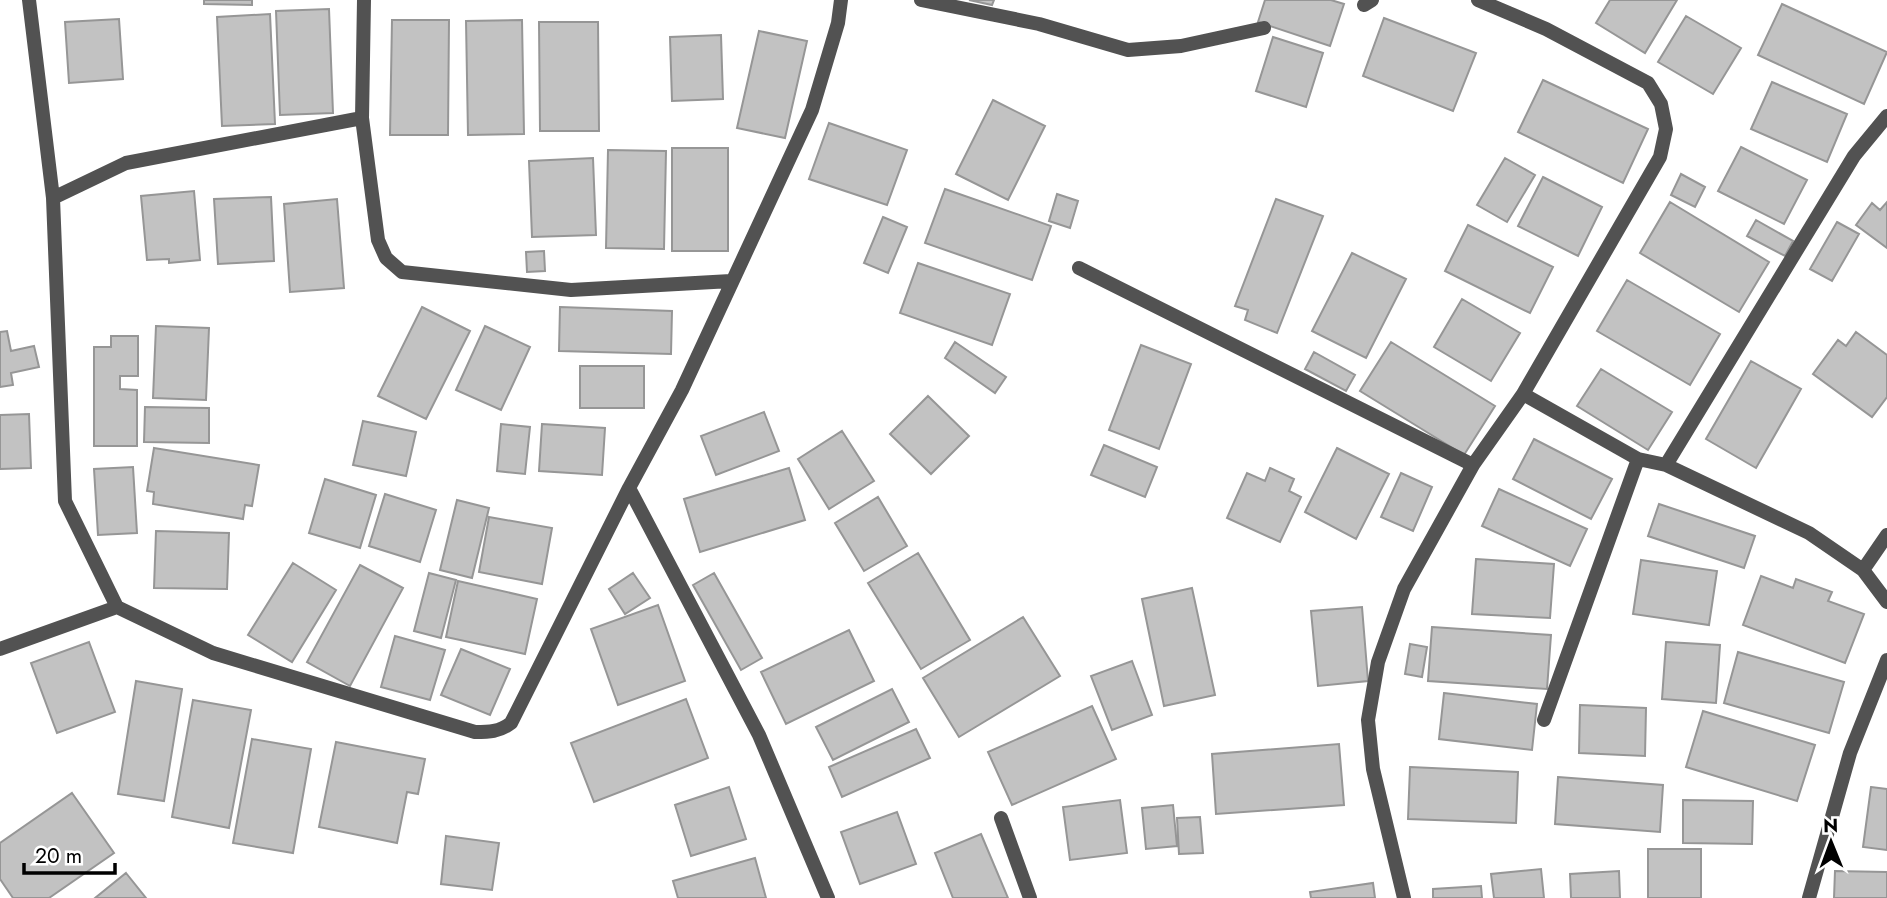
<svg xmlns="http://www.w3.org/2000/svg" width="1887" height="898" viewBox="0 0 1887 898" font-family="Jost,sans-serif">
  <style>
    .building { fill: #c2c2c2; stroke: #969696; stroke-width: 2 }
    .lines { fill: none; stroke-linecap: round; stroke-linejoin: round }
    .street { stroke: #525252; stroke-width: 14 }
  </style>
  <rect width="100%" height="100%" fill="#fff"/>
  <path class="building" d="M204 0H252V5L204 4Z
    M969 0H994L992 5Z
    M1265 0H1331L1344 4 1330 46 1258 22Z
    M1610 0H1677L1645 53 1596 23Z
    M1782 4 1887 52 1864 104 1758 55Z
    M329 9 333 113 280 115 276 11Z
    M270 14 275 124 222 126 217 17Z
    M1686 16 1741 48 1713 94 1658 62Z
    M1384 18 1476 53 1453 111 1363 76Z
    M119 19 123 79 69 83 65 22Z
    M392 20H449L448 135H390Z
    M522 20 524 134 468 135 466 21Z
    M539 22H598L599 131H540Z
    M759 31 807 41 785 138 737 128Z
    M721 35 723 99 672 101 670 37Z
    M1273 37 1323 53 1306 107 1256 91Z
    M1543 80 1648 129 1623 183 1518 132Z
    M1772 82 1847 114 1827 162 1751 129Z
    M993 100 1045 126 1008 200 956 174Z
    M829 123 907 150 887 205 809 179Z
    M1741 147 1807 180 1784 224 1718 191Z
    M672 148H728V251H672Z
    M608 150 666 151 664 249 606 248Z
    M593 158 596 235 532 237 529 161Z
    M1505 158 1535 175 1507 222 1477 205Z
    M1681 174 1705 187 1695 207 1671 195Z
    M1543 177 1602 207 1578 256 1518 226Z
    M945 189 1051 226 1032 280 925 243Z
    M194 191 200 260 169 263V259L147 260 141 196Z
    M1057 194 1078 201 1070 228 1049 221Z
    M271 197 274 261 218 264 214 199Z
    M337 199 344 288 290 292 284 204Z
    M1276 199 1323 216 1277 333 1245 320 1248 310 1235 306Z
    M1670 202 1769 262 1739 312 1640 253Z
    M1887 202V248L1856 225 1872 203 1880 210Z
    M883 217 907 227 888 273 864 263Z
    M1756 220 1793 241 1785 256 1747 236Z
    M1837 222 1859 234 1832 281 1810 269Z
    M1468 225 1553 267 1530 313 1445 271Z
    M544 251 545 271 527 272 526 252Z
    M1352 253 1406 279 1366 358 1312 331Z
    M918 263 1010 294 992 345 900 313Z
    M1627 280 1720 334 1690 385 1597 331Z
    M1462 299 1520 333 1491 381 1434 347Z
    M422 307 470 331 426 419 378 396Z
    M560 307 672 311 671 354 559 351Z
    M156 326 209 328 206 400 153 398Z
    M485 326 530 347 501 410 456 390Z
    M7 331 11 351 34 346 39 367 11 373 13 385 0 387V332Z
    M1856 332 1887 355V397L1872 417 1813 374 1838 340 1846 346Z
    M111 336H138V376H120V389L137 390V446H94V347H111Z
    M955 342 1006 377 995 393 945 358Z
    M1391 342 1495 406 1464 455 1360 391Z
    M1141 345 1191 364 1159 449 1109 430Z
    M1314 352 1355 375 1346 391 1305 369Z
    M1751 361 1801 389 1756 468 1706 439Z
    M580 366H644V408H580Z
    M1601 369 1672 412 1648 450 1577 406Z
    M928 396 969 436 931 474 890 434Z
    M145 407 209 408V443L144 442Z
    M764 412 779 451 716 475 701 436Z
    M29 414 31 468 0 469V415Z
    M363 421 416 432 406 476 353 465Z
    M501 424 530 427 525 474 497 471Z
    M542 424 605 428 602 475 539 471Z
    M842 431 874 481 829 509 798 459Z
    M1534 439 1612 479 1591 519 1513 479Z
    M1104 445 1157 467 1145 497 1091 475Z
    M154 448 259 465 252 506 245 505 243 519 153 504 154 492 147 491Z
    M1337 448 1389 474 1356 539 1305 512Z
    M133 467 137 533 98 535 94 469Z
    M789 468 805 520 700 552 684 499Z
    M1270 468 1294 479 1289 491 1301 497 1280 542 1227 518 1247 473 1265 481Z
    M1401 473 1432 487 1413 531 1381 517Z
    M325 479 376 495 360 548 309 533Z
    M1499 489 1587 529 1570 566 1482 526Z
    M385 494 436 510 420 562 369 546Z
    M878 497 907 546 864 571 835 523Z
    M457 500 489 508 472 578 440 570Z
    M1659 504 1755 536 1744 568 1648 536Z
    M489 517 552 528 542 584 479 572Z
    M156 531 229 533 227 589 154 588Z
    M918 553 970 640 921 669 868 583Z
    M1476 559 1554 564 1550 618 1472 614Z
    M1641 560 1717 571 1709 625 1633 614Z
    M293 563 336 590 292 662 248 635Z
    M360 565 403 588 350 686 307 662Z
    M429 573 456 580 441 638 414 631Z
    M633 573 650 598 625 614 609 589Z
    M714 573 762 658 741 670 693 585Z
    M1761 576 1793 588 1796 579 1832 592 1828 601 1864 614 1845 663 1743 625Z
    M458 581 537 599 525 654 446 637Z
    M1192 588 1215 695 1164 706 1142 599Z
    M658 605 685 681 618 705 591 629Z
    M1362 607 1368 681 1318 686 1311 611Z
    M1023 617 1060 676 959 737 923 678Z
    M1432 627 1551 635 1547 689 1428 681Z
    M849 630 874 681 786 724 761 672Z
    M395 636 445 650 430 700 381 687Z
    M89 642 115 712 57 733 31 663Z
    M1666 642 1720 645 1716 703 1662 699Z
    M1410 644 1427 647 1422 677 1405 674Z
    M461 649 510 669 490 715 441 695Z
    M1738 652 1844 682 1829 733 1724 703Z
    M1132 661 1152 715 1112 730 1091 676Z
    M136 681 182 689 164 801 118 794Z
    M892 689 909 722 833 760 816 727Z
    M1444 693 1537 704 1532 750 1439 739Z
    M686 699 708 758 594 802 571 743Z
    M193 700 251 710 229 828 172 817Z
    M1580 705 1646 708 1645 756 1579 753Z
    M1092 706 1116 759 1012 805 988 752Z
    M1703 711 1815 745 1797 801 1686 767Z
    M916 729 930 758 842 797 829 767Z
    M252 739 311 749 293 853 233 843Z
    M336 742 425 759 418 794 407 792 397 843 319 827Z
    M1339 744 1344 805 1216 814 1212 754Z
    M1410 767 1518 772 1516 823 1408 819Z
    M1558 777 1663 785 1660 832 1555 824Z
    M729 787 746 839 691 856 675 805Z
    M1871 787 1887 789V850L1863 847Z
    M72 793 114 853 49 898H13L0 879V843Z
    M1120 800 1127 853 1070 860 1063 807Z
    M1683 800 1753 801 1752 844 1683 843Z
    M1173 805 1177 846 1146 849 1142 808Z
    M897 812 916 864 860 884 841 832Z
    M1200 817 1203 853 1179 854 1177 818Z
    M981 834 1008 898H953L935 853Z
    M446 836 499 843 492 890 441 884Z
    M1648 849H1701V898H1648Z
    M755 858 766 898H678L673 881Z
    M1541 869 1544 898H1494L1491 874Z
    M1619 871 1620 898H1571L1570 874Z
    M1835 871 1887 872V898H1834Z
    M126 873 146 898H95Z
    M1373 883 1375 898H1311L1310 892Z
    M1481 886 1482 898H1433V889Z"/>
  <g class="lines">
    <path class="street" d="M29 0 53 198 65 501 117 607 213 653 475 732C489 732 499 732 511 723L629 488 682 390 812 110 838 23 841 0
      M364 0 362 118 378 240 386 258 402 272 571 290 731 281
      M921 0 1039 24 1128 50 1181 46 1264 28
      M1364 5 1372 0
      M53 198 126 163 362 118
      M1079 268 1473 465
      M1523 394 1638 459 1666 465 1809 533 1863 570 1887 602
      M1666 465 1854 156 1887 116
      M629 488 759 735 828 898
      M1863 570 1887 535
      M0 649 117 607
      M1544 720 1638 459
      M1001 818 1030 898
      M1404 898 1373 769 1368 720 1378 662 1404 589 1473 465 1523 394 1660 157 1666 129 1661 104 1648 83 1546 29 1478 0
      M1809 898 1850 753 1887 660"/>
  </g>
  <g transform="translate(1831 842) rotate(359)" stroke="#ffffff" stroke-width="5" paint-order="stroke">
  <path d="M0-5L12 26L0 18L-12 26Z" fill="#000000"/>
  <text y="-10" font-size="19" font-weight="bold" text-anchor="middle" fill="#000000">N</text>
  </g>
  <path d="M24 863v10h91v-10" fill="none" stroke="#000000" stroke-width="3.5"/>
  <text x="35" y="863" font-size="21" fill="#000000" stroke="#ffffff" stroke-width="5" paint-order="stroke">20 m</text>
</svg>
